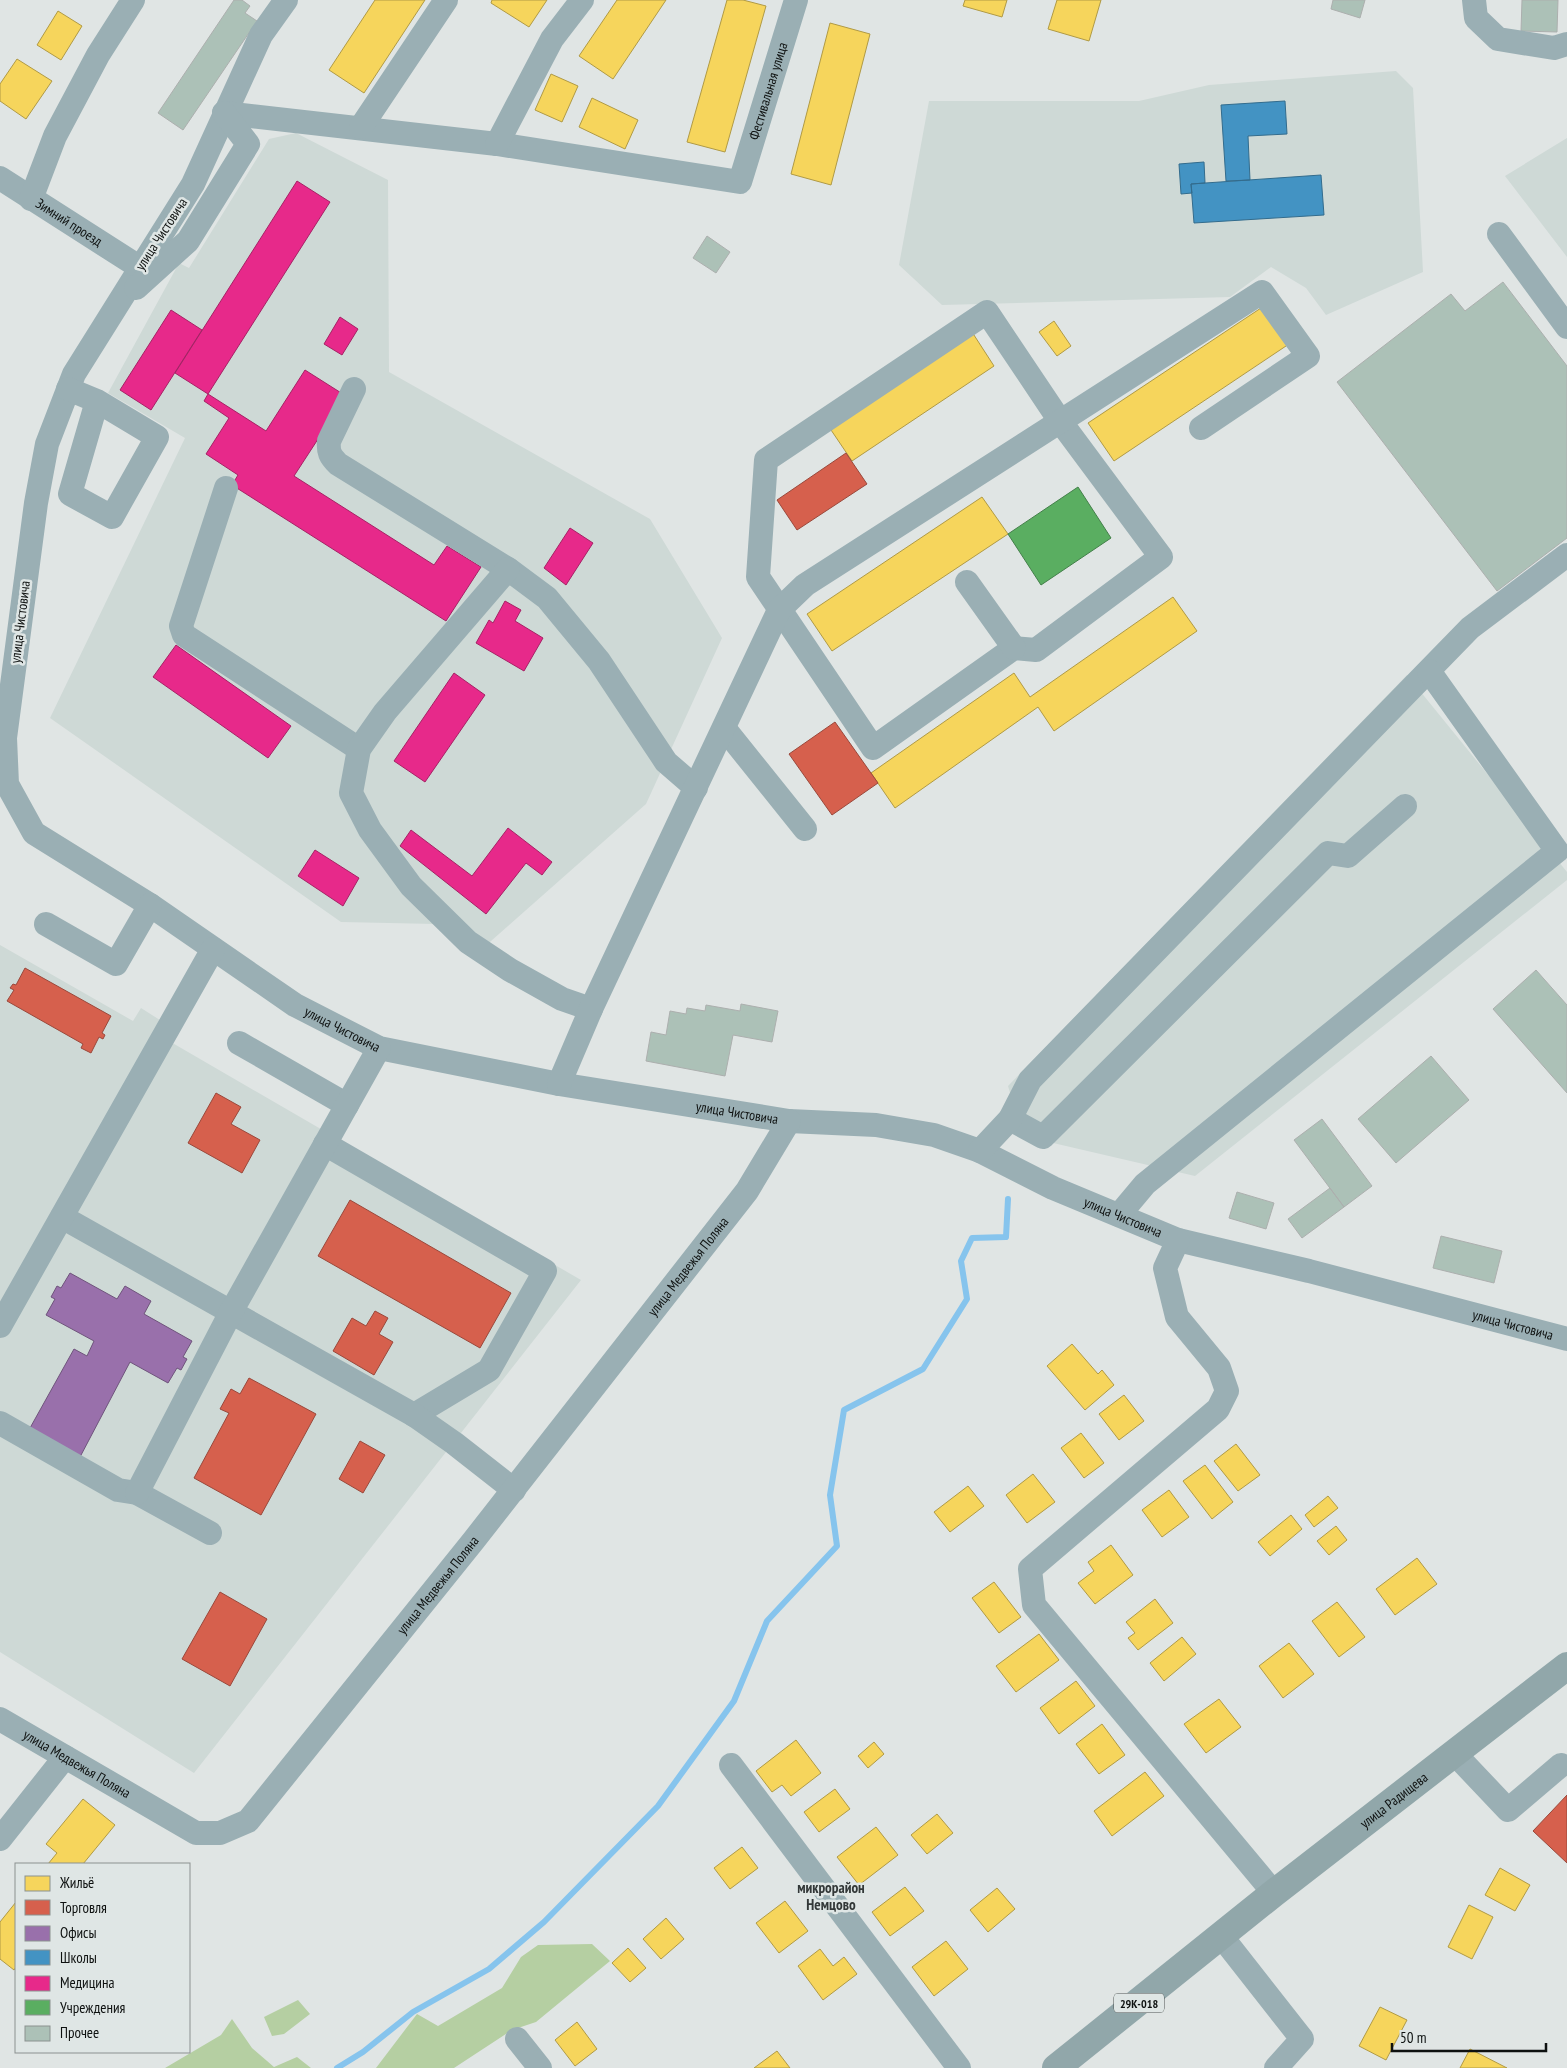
<svg xmlns="http://www.w3.org/2000/svg" width="1567" height="2068" viewBox="0 0 1567 2068" font-family="'PT Sans Narrow',sans-serif">
  <style>
    .built { fill: #ced9d6 }
    .forest { fill: #b5cfa2 }
    .homes { fill: #f6d55c; stroke: #b09a45 }
    .shops { fill: #d6604d; stroke: #9a483b }
    .offices { fill: #9970ab; stroke: #6f547c }
    .schools { fill: #4393c3; stroke: #336c8d }
    .health { fill: #e7298a; stroke: #a62265 }
    .public { fill: #5aae61; stroke: #437f49 }
    .lines { fill: none; stroke-linecap: round; stroke-linejoin: round }
    .stream { stroke: #86c4ed; stroke-width: 6 }
    .building { fill: #acc1b7; stroke: #acafae }
    .minor { stroke: #9aafb4; stroke-width: 24 }
    .major { stroke: #91a7aa; stroke-width: 28 }
    .labels { text-anchor: middle; dominant-baseline: central; stroke-width: 5; stroke-linejoin: round; paint-order: stroke }
    .shield { fill: #dfe6e5; stroke: #4d5150; stroke-width: 1 }
    .shield-label { font-size: 12px; font-weight: bold; fill: #0e1110 }
    .street-label { font-size: 14px; fill: #0e1110; stroke: #dfe6e5 }
    .neighbourhood-label { font-size: 15px; font-weight: bold; fill: #333838; stroke: #dfe6e5 }
  </style>
  <rect width="100%" height="100%" fill="#e0e5e4"/>
  <path class="built" d="M1396 71 1413 88 1423 272 1326 315 1306 288 1271 267 1230 297 942 305 899 265 929 101H1139L1209 85Z
    M296 133 388 180 389 372 650 519 722 638 646 804 474 956 436 924 341 922 50 718 185 438 108 393 179 263 189 268 269 139Z
    M1567 138V257L1505 176Z
    M1407 675 1567 872V880L1195 1176 1023 1136 1008 1086Z
    M0 945 133 1021 141 1008 163 1022 157 1034 581 1280 194 1773 0 1652Z"/>
  <path class="forest" d="M592 1944 610 1961 536 2022 512 2030 454 2068H376L417 2014 438 2026 502 1988 521 1957 538 1945Z
    M298 2000 310 2014 284 2034 272 2036 264 2017Z
    M232 2019 252 2048 274 2067 297 2057 311 2068H165L221 2035Z"/>
  <path class="homes" d="M375 0H425L364 93 329 70Z
    M492 0H547L529 27 491 3Z
    M617 0H666L613 79 579 56Z
    M727 0H743L766 6 725 152 687 142Z
    M965 0H1007L1002 17 963 6Z
    M1057 0H1101L1089 41 1048 29Z
    M58 11 82 26 61 60 37 45Z
    M830 23 870 34 831 185 791 174Z
    M17 59 52 81 26 119 0 101V84Z
    M551 74 578 86 562 122 535 110Z
    M592 98 638 120 625 149 579 127Z
    M1264 306 1289 344 1114 461 1088 423Z
    M1054 321 1071 346 1057 356 1039 332Z
    M972 332 994 366 852 461 829 427Z
    M982 497 1008 534 832 651 807 614Z
    M1173 597 1197 631 1054 731 1038 707 895 808 871 773 1014 673 1030 697Z
    M1072 1344 1098 1374 1102 1370 1114 1385 1085 1410 1047 1366Z
    M1124 1395 1144 1421 1119 1440 1099 1414Z
    M1081 1433 1104 1463 1084 1478 1061 1448Z
    M1236 1444 1260 1475 1238 1491 1214 1461Z
    M1205 1465 1233 1502 1212 1519 1183 1481Z
    M1033 1474 1055 1502 1027 1523 1006 1495Z
    M968 1486 984 1506 950 1532 934 1512Z
    M1169 1490 1189 1517 1162 1537 1142 1510Z
    M1328 1496 1338 1508 1314 1527 1305 1515Z
    M1291 1515 1302 1529 1270 1556 1258 1542Z
    M1336 1526 1347 1540 1329 1555 1317 1541Z
    M1111 1545 1133 1575 1095 1604 1078 1583 1094 1571 1088 1562Z
    M1417 1558 1437 1584 1395 1615 1376 1589Z
    M994 1582 1021 1617 999 1633 972 1598Z
    M1155 1599 1173 1623 1138 1650 1128 1638 1135 1633 1126 1622Z
    M1337 1602 1365 1637 1339 1657 1312 1621Z
    M1039 1634 1059 1660 1016 1692 996 1666Z
    M1182 1637 1196 1654 1164 1681 1150 1663Z
    M1289 1643 1314 1674 1283 1698 1259 1666Z
    M1076 1681 1095 1706 1059 1734 1040 1708Z
    M1219 1699 1241 1727 1206 1753 1184 1724Z
    M1102 1724 1125 1755 1099 1774 1076 1744Z
    M796 1740 821 1773 791 1796 782 1785 772 1792 756 1771Z
    M874 1742 884 1754 868 1768 858 1756Z
    M1145 1772 1164 1796 1112 1836 1094 1811Z
    M835 1789 850 1809 819 1832 804 1812Z
    M83 1799 115 1825 83 1864H48L57 1853 46 1844Z
    M937 1814 953 1833 927 1854 911 1835Z
    M876 1827 898 1855 859 1885 837 1857Z
    M742 1847 758 1868 730 1889 714 1868Z
    M1500 1868 1530 1885 1515 1911 1485 1895Z
    M905 1887 924 1911 890 1936 872 1912Z
    M997 1888 1015 1909 988 1932 970 1910Z
    M785 1901 808 1931 779 1953 756 1923Z
    M16 1902V1967L14 1970 0 1959V1922Z
    M1469 1905 1493 1917 1472 1959 1448 1947Z
    M666 1918 684 1939 661 1959 643 1939Z
    M946 1941 968 1969 934 1996 912 1967Z
    M628 1948 646 1968 630 1982 612 1963Z
    M820 1949 833 1966 844 1957 857 1974 823 2000 798 1966Z
    M1380 2007 1407 2020 1386 2060 1359 2046Z
    M577 2022 597 2049 575 2066 555 2040Z
    M1470 2049 1507 2068H1460Z
    M777 2051 790 2068H754Z"/>
  <path class="shops" d="M846 453 867 484 797 530 777 500Z
    M835 722 878 783 832 815 789 754Z
    M25 968 111 1016 102 1033 105 1035 103 1039 99 1037 91 1053 81 1048 83 1044 7 1001 14 990 10 988 13 984 16 985Z
    M216 1093 241 1107 231 1124 260 1140 242 1173 188 1143Z
    M350 1200 511 1293 480 1348 318 1256Z
    M375 1311 388 1318 379 1334 393 1342 374 1375 333 1351 352 1318 366 1326Z
    M249 1378 316 1414 261 1515 194 1478 229 1413 220 1409 231 1389 240 1394Z
    M360 1441 385 1455 363 1493 339 1479Z
    M220 1592 267 1619 230 1686 182 1659Z
    M1567 1795V1863L1533 1831Z"/>
  <path class="offices" d="M70 1273 117 1299 125 1286 151 1301 144 1314 192 1341 183 1357 187 1359 181 1370 177 1368 168 1383 130 1362 80 1457 30 1428 74 1349 87 1356 94 1341 46 1315 55 1299 51 1297 57 1286 61 1288Z"/>
  <path class="schools" d="M1285 101 1287 134 1248 136 1250 180 1226 181 1221 105Z
    M1204 162 1205 183 1191 184 1192 193 1181 194 1179 164Z
    M1321 175 1324 215 1194 223 1191 184Z"/>
  <path class="health" d="M297 181 330 202 208 394 175 373Z
    M171 310 202 330 151 410 120 390Z
    M340 317 358 329 342 355 324 344Z
    M305 370 346 396 294 476 434 565 447 546 481 567 446 621 232 485 238 475 206 454 229 418 204 401 208 394 266 431Z
    M570 528 593 543 566 585 544 568Z
    M505 601 521 610 515 621 543 638 524 671 476 643 489 620 493 623Z
    M176 645 291 726 268 758 153 677Z
    M454 673 485 695 425 782 394 761Z
    M508 828 552 862 542 875 526 863 486 914 400 846 411 830 472 876Z
    M315 850 359 878 343 906 298 876Z"/>
  <path class="public" d="M1078 487 1111 538 1041 585 1008 534Z"/>
  <g class="lines">
    <path class="stream" d="M337 2068 363 2052 413 2012 489 1969 544 1922 658 1806 734 1701 767 1621 837 1546 830 1495 844 1410 923 1369 967 1299 961 1261 972 1238 1006 1237 1008 1199"/>
  </g>
  <path class="building" d="M234 0H242L250 6 245 13 257 21 183 130 158 113Z
    M1333 0H1365L1360 18 1331 9Z
    M1522 0H1558L1557 32 1521 31Z
    M707 236 730 252 716 273 693 258Z
    M1503 282 1567 366V538L1497 591 1337 382 1451 294 1465 311Z
    M1536 970 1567 1005V1093L1493 1009Z
    M741 1004 778 1011 772 1042 733 1035 725 1076 646 1061 651 1032 666 1035 670 1011 686 1014 687 1008 705 1011 706 1005 740 1011Z
    M1431 1056 1469 1100 1396 1163 1358 1119Z
    M1322 1119 1372 1186 1344 1207 1294 1140Z
    M1330 1188 1344 1207 1302 1238 1288 1219Z
    M1237 1192 1274 1203 1266 1229 1229 1218Z
    M1441 1236 1502 1251 1494 1283 1433 1268Z"/>
  <g class="lines">
    <g class="minor">
      <path id="s1" d="M286 0 261 35 193 184 74 374 47 444 36 503 5 738 7 784 34 833 150 905 295 1005 379 1048 559 1084 789 1121 876 1125 934 1135 980 1151 1053 1188 1178 1240 1309 1271 1567 1339"/>
      <path d="M1474 0 1476 18 1498 39 1554 48 1567 44"/>
      <path id="s2" d="M224 113 497 144 740 182 796 0"/>
      <path d="M361 127 446 0"/>
      <path d="M497 144 552 39 582 0"/>
      <path id="s3" d="M0 178 139 267"/>
      <path d="M31 199 55 136 98 55 133 0"/>
      <path d="M1499 234 1567 327"/>
      <path d="M136 288 188 241 248 144 224 113"/>
      <path d="M987 312 1060 421 1161 557 1036 650 1014 648 873 748 758 577 766 460Z"/>
      <path d="M68 389 97 401 157 437 112 517 70 494 97 401"/>
      <path d="M354 389 329 441C328 452 330 456 338 464L508 569 547 598 599 661 666 762 696 788"/>
      <path d="M226 488 181 626 184 635 359 749"/>
      <path d="M508 569 385 712 359 749 351 793 370 830 411 886 468 942 510 970 562 999 591 1009"/>
      <path d="M967 582 1014 648"/>
      <path d="M724 728 805 829"/>
      <path d="M46 924 116 964 150 905"/>
      <path d="M239 1043 347 1105"/>
      <path d="M559 1084 591 1009 779 610 805 585 1262 292 1308 356 1201 428"/>
      <path d="M1010 1119 1043 1137 1328 853 1348 856 1405 806"/>
      <path d="M325 1144 545 1271 489 1370 414 1415"/>
      <path d="M980 1151 1010 1119 1030 1080 1470 628 1567 555"/>
      <path d="M1119 1215 1145 1184 1557 851 1429 671"/>
      <path d="M62 1217 414 1415 454 1443 514 1490"/>
      <path d="M1178 1240 1165 1268 1177 1317 1219 1368 1227 1391 1218 1409 1030 1569 1034 1605 1274 1893"/>
      <path d="M0 1326 213 949"/>
      <path d="M0 1423 118 1490 137 1493 210 1533"/>
      <path d="M137 1493 231 1312 379 1048"/>
      <path id="s4" d="M0 1719 196 1833H220L248 1821 474 1540 747 1191 789 1121"/>
      <path d="M1454 1753 1508 1810 1561 1765"/>
      <path d="M731 1765 959 2068"/>
      <path d="M0 1839 65 1757"/>
      <path d="M1222 1937 1302 2039 1276 2068"/>
      <path d="M517 2039 540 2068"/>
    </g>
    <path class="major" id="s5" d="M1056 2068 1274 1893 1567 1666"/>
  </g>
  <g class="labels">
    <rect class="shield" x="1114" y="1993.5" width="50" height="19" rx="4"/>
    <g class="shield-label">
      <text x="1139" y="2003">29К-018</text>
    </g>
    <g class="street-label">
      <text stroke="none"><textPath href="#s2" startOffset="616">Фестивальная улица</textPath></text>
      <text stroke="none"><textPath href="#s3" startOffset="82">Зимний проезд</textPath></text>
      <text transform="translate(161 234) rotate(-57)">улица Чистовича</text>
      <text transform="translate(20 622) rotate(-83)">улица Чистовича</text>
      <text stroke="none"><textPath href="#s1" startOffset="1271">улица Чистовича</textPath></text>
      <text stroke="none"><textPath href="#s1" startOffset="1676">улица Чистовича</textPath></text>
      <text stroke="none"><textPath href="#s1" startOffset="2081">улица Чистовича</textPath></text>
      <text stroke="none"><textPath href="#s4" startOffset="989">улица Медвежья Поляна</textPath></text>
      <text stroke="none"><textPath href="#s1" startOffset="2486">улица Чистовича</textPath></text>
      <text stroke="none"><textPath href="#s4" startOffset="584">улица Медвежья Поляна</textPath></text>
      <text stroke="none"><textPath href="#s4" startOffset="89">улица Медвежья Поляна</textPath></text>
      <text stroke="none"><textPath href="#s5" startOffset="431">улица Радищева</textPath></text>
    </g>
    <g class="neighbourhood-label">
      <text x="831" y="1887">микрорайон<tspan x="831" dy="17">Немцово</tspan></text>
    </g>
  </g>
  <rect x="15" y="1863" width="175" height="190" fill="#dfe6e5" stroke="#8b9190"/>
  <rect x="25" y="1876" width="25" height="15" fill="#f6d55c" stroke="#8b9190"/>
  <text x="60" y="1888" font-size="15" fill="#0e1110">Жильё</text>
  <rect x="25" y="1900" width="25" height="15" fill="#d6604d" stroke="#8b9190"/>
  <text x="60" y="1913" font-size="15" fill="#0e1110">Торговля</text>
  <rect x="25" y="1926" width="25" height="15" fill="#9970ab" stroke="#8b9190"/>
  <text x="60" y="1938" font-size="15" fill="#0e1110">Офисы</text>
  <rect x="25" y="1950" width="25" height="15" fill="#4393c3" stroke="#8b9190"/>
  <text x="60" y="1963" font-size="15" fill="#0e1110">Школы</text>
  <rect x="25" y="1976" width="25" height="15" fill="#e7298a" stroke="#8b9190"/>
  <text x="60" y="1988" font-size="15" fill="#0e1110">Медицина</text>
  <rect x="25" y="2000" width="25" height="15" fill="#5aae61" stroke="#8b9190"/>
  <text x="60" y="2013" font-size="15" fill="#0e1110">Учреждения</text>
  <rect x="25" y="2026" width="25" height="15" fill="#acc1b7" stroke="#8b9190"/>
  <text x="60" y="2038" font-size="15" fill="#0e1110">Прочее</text>
  <path d="M1392 2043v8h154v-8" fill="none" stroke="#0e1110" stroke-width="2.5"/>
  <text x="1400" y="2043" font-size="15" fill="#0e1110" stroke="#dfe6e5" stroke-width="4" paint-order="stroke">50 m</text>
</svg>
